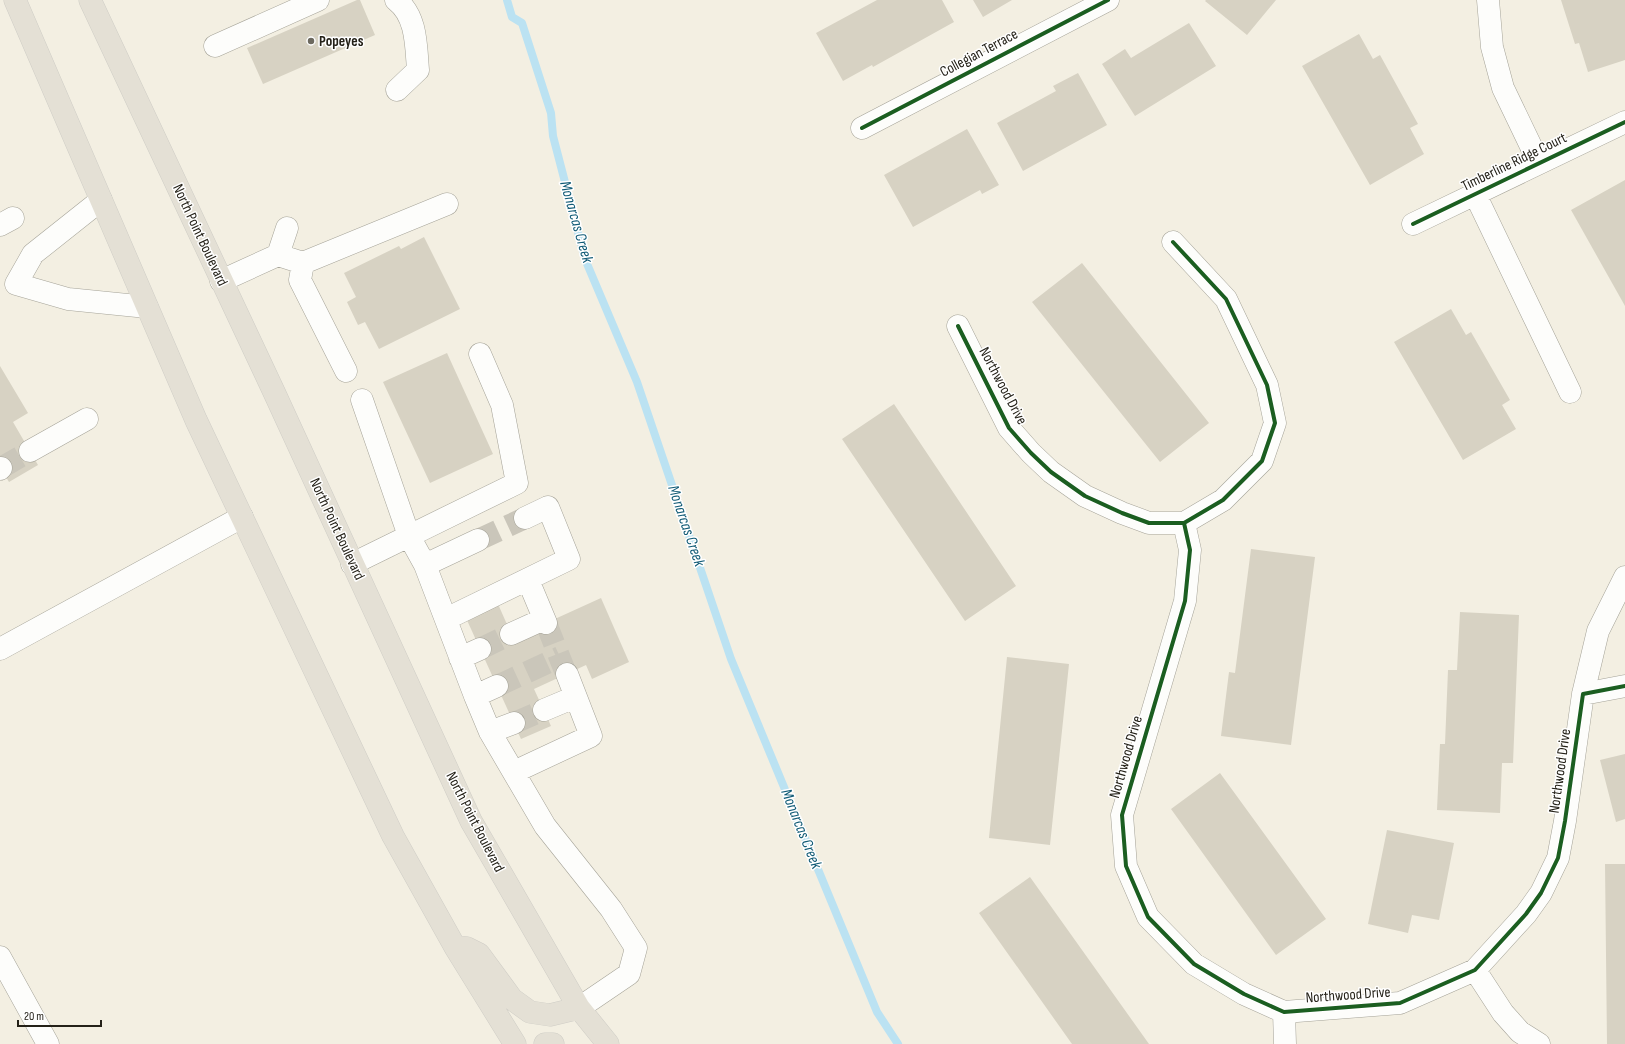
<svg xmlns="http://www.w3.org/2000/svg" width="1625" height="1044" viewBox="0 0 1625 1044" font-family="'Sofia Sans Condensed',sans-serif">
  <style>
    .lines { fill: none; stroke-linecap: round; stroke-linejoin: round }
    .stream { stroke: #bbe2f2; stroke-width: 8 }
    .building { fill: #d7d2c3 }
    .minor-tunnel { stroke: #cac6ba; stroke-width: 22; stroke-dasharray: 22 11; stroke-linecap: butt }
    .minor-casing { stroke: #a5a398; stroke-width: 23 }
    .major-casing { stroke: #cfcdc6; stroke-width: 23 }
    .minor { stroke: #fdfdfb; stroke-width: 22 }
    .major { stroke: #e4e0d5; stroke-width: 22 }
    .cycleway-casing { stroke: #fff; stroke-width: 6 }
    .cycleway { stroke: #1b5e20; stroke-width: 4 }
    .poi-dot { fill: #6c695f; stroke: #fff; stroke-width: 1.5 }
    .labels { text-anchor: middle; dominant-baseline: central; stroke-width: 3; stroke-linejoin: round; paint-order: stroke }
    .poi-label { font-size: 15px; font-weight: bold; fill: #242118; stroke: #fff; text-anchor: start }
    .street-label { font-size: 15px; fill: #242118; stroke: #fff }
    .water-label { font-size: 16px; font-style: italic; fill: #115b76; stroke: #fff }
  </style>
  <rect width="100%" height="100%" fill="#f3efe2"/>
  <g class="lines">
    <path class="stream" d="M507 0 512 17 522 23 551 113 553 136 585 259 637 382 731 659 877 1012 898 1044"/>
  </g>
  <path class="building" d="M357 0H360L375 35 263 84 247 48Z
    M877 0H942L954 22 873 67 872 65 843 81 816 33Z
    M973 0H1012L983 17Z
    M1206 0H1276L1247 35 1205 1Z
    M1561 0H1625V60L1588 72 1579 43 1575 44Z
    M1189 23 1216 66 1135 116 1102 64 1125 49 1131 58Z
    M1359 34 1373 59 1380 55 1418 124 1410 128 1424 154 1370 185 1302 66Z
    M1078 73 1107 125 1023 171 997 123 1056 91 1053 86Z
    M967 129 999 185 982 194 980 190 913 227 884 175Z
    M1625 180V306L1571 210Z
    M424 237 460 309 379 349 365 322 358 325 347 302 356 297 344 273 399 246 401 249Z
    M1082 263 1209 423 1160 462 1032 302Z
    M1451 309 1466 335 1471 332 1510 400 1502 405 1516 429 1463 460 1394 342Z
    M447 353 493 454 430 483 383 382Z
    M0 366 28 413 13 422 38 465 9 482 0 467Z
    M894 404 1016 586 965 621 842 439Z
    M1251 549 1315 557 1291 745 1221 736 1229 672 1235 673Z
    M601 598 629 662 592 679 586 665 534 689 551 726 521 739 466 618 498 604 513 638Z
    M1460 612 1519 615 1513 763H1502L1500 813 1437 810 1440 744H1445L1448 670H1457Z
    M1007 657 1069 664 1050 845 989 838Z
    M1625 754V819L1616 822 1600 760Z
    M1220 773 1326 919 1276 955 1171 809Z
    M1387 830 1454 843 1439 920 1412 915 1408 933 1368 924Z
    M1605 864H1625V1044H1607Z
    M1030 877 1149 1044H1072L979 913Z"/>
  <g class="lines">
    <path class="minor-tunnel" d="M1 468 30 451
      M478 540 525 518
      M546 623 565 671
      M480 649 511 634
      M497 686 560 657
      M514 723 544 710"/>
    <g class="minor-casing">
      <path id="minor" d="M396 0C417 16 416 46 418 70L397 90
        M1488 0 1492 47 1503 88 1539 163
        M215 46 318 0
        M862 128 1108 0
        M1475 194 1570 392
        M101 200 33 254 16 284 68 299 147 307
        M1413 224 1625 122
        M0 225 13 218
        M1173 242 1226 299 1267 385 1275 423 1262 461 1223 500 1184 523
        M278 255 303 263 447 204
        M303 263 300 280 346 371
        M221 281 278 255 287 228
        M958 326 1009 428 1031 453 1051 472 1085 496 1122 513 1149 523H1184L1190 550 1185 601 1122 815 1126 866 1148 917 1194 964 1244 994 1284 1012 1400 1003 1475 970 1526 914 1541 893 1558 858 1565 821 1583 694 1598 631 1625 577
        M362 400 409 536 517 483 502 405 480 354
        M30 451 87 419
        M0 469 1 468
        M352 564 409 536 425 565 475 696 490 732 545 826 611 909 636 948 629 974 579 1008
        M425 565 478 540
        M528 580 546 623
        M446 619 569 559 548 507 525 518
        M511 634 544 619
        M0 649 242 517
        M460 658 480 649
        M1583 694 1625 686
        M475 696 497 686
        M544 710 575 697
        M490 732 514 723
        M514 772 591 736 567 674
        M0 957 48 1044
        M1475 970 1503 1013 1520 1032 1539 1044
        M1284 1012 1285 1044"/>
    </g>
    <g class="major-casing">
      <path id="major" d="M15 0 196 420 393 836 455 947 515 1044
        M90 0 274 392 471 821 579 1008 608 1044
        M455 947 467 948 479 954 512 999 530 1012 550 1015 579 1008
        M545 1044H553"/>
    </g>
    <use href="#minor" class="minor"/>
    <use href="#major" class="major"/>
    <g class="cycleway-casing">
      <path id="cycleway" d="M862 128 1108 0
        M1413 224 1625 122
        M1173 242 1226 299 1267 385 1275 423 1262 461 1223 500 1184 523
        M958 326 1009 428 1031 453 1051 472 1085 496 1122 513 1149 523H1184L1190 550 1185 601 1122 815 1126 866 1148 917 1194 964 1244 994 1284 1012 1400 1003 1475 970 1526 914 1541 893 1558 858 1565 821 1583 694 1625 686"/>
    </g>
    <use href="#cycleway" class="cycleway"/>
  </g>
  <circle class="poi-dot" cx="311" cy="41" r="4"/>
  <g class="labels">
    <g class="poi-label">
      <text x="319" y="41">Popeyes</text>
    </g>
    <g class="street-label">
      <text transform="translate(979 53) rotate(-28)">Collegian Terrace</text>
      <text transform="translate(1514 162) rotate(-26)">Timberline Ridge Court</text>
      <text transform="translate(200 235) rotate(65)">North Point Boulevard</text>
      <text transform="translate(1003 386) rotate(62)">Northwood Drive</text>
      <text transform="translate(337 529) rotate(65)">North Point Boulevard</text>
      <text transform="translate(1126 757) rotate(-74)">Northwood Drive</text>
      <text transform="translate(1560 771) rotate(-82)">Northwood Drive</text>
      <text transform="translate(475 822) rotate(63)">North Point Boulevard</text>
      <text transform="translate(1348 995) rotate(-4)">Northwood Drive</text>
    </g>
    <g class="water-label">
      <text transform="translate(576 222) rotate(74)">Monarcas Creek</text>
      <text transform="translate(686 526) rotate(71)">Monarcas Creek</text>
      <text transform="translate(801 829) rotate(68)">Monarcas Creek</text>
    </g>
  </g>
  <path d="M18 1020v6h83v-6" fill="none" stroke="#242118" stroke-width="2"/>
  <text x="24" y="1020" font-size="12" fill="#242118" stroke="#ffffff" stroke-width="3" paint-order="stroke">20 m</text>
</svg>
